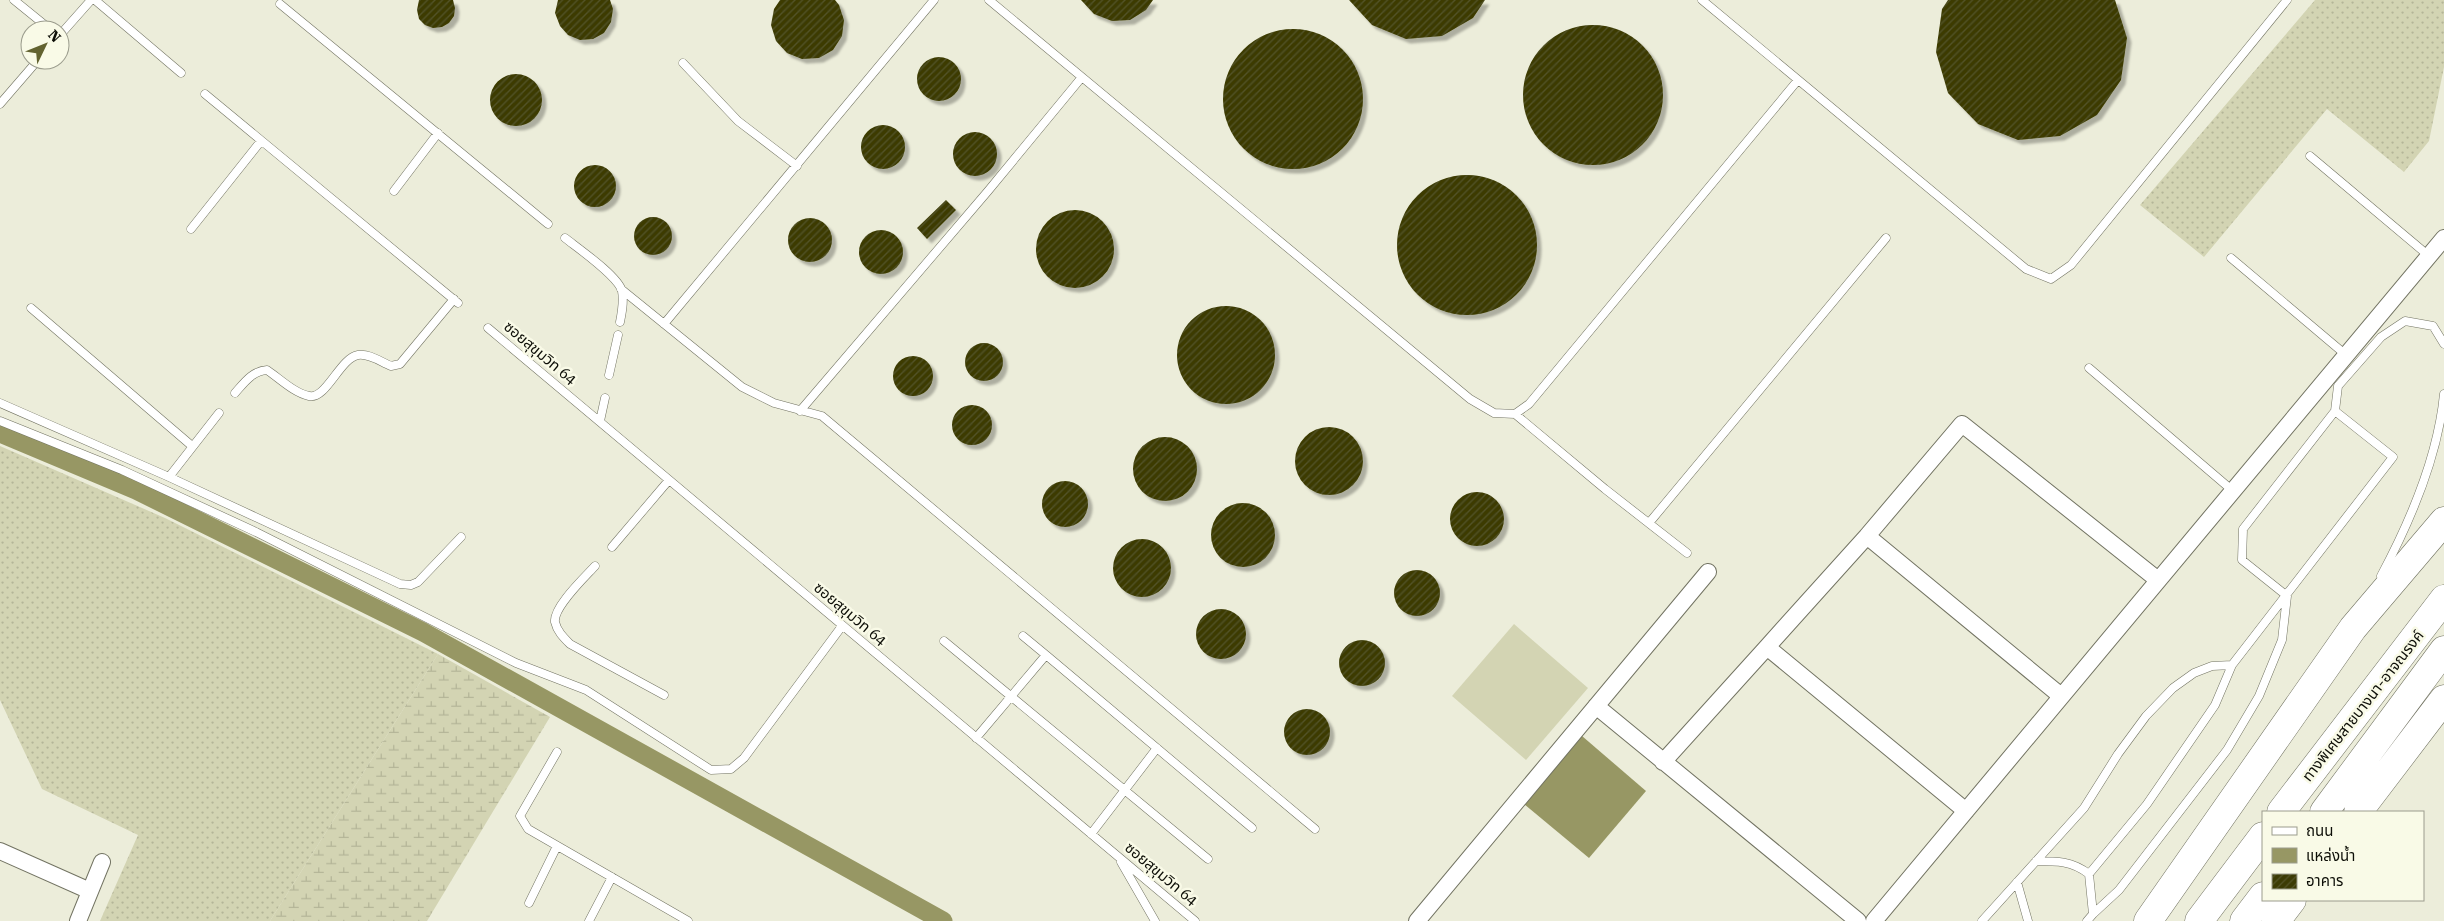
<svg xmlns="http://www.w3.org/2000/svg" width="2444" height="921" viewBox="0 0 2444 921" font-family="'Roboto Serif','Noto Sans Thai',serif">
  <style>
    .grass { fill: url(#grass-dots) }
    .wetland { fill: url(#wetland-marsh) }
    .garden { fill: #d3d4b3 }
    .water { fill: #979764 }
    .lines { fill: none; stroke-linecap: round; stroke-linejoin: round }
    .canal { stroke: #979764; stroke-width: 19 }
    .building { fill: url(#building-hatch); filter: url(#shadow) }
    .service-casing { stroke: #727362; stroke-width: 9 }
    .minor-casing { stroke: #727362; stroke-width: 18 }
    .motorway-casing { stroke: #727362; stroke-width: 29 }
    .service { stroke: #fff; stroke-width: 8 }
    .minor { stroke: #fff; stroke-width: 16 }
    .motorway { stroke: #fff; stroke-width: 28 }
    .labels { text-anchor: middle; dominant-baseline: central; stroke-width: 5; stroke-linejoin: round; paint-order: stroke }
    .street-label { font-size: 15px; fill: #0d0e07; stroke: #f9fae7 }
  </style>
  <defs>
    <pattern id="grass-dots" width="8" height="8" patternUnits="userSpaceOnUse" patternTransform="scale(1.25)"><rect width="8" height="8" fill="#d3d4b3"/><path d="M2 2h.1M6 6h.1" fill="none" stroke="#b4b598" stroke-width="1.8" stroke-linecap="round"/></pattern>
    <pattern id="wetland-marsh" width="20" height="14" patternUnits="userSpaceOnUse" patternTransform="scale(1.25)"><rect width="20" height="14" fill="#d3d4b3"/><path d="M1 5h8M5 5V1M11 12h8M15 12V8" fill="none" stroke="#b4b598"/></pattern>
    <pattern id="building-hatch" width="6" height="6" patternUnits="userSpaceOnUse" patternTransform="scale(1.25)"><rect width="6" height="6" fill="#3c3b05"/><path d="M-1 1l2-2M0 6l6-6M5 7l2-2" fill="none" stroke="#545428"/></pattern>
    <filter id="shadow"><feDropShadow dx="4.5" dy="4.5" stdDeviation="1" flood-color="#0004"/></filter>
  </defs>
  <rect width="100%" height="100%" fill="#ecedda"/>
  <path class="grass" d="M2315 0H2444V67L2429 141 2404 172 2327 109 2204 257 2140 205Z
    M0 446 165 518 438 654 270 921H100L138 835 42 789 0 700Z"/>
  <path class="wetland" d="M438 654 550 717 427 921H270Z"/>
  <path class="garden" d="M1514 624 1588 688 1526 760 1452 696Z"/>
  <path class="water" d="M1582 736 1646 791 1589 858 1524 804Z"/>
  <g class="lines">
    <path class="canal" d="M0 433 136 490 423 632 943 921"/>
  </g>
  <path class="building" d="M419 0H453L455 8 454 16 449 23 442 27 433 28 425 25 419 19 417 10Z
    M610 0 613 9 611 22 604 33 593 39 580 40 568 35 560 26 555 13 558 0Z
    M780 0H835L839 5 844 20 842 36 833 50 819 58 802 59 787 53 776 41 771 25 774 9Z
    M1081 0H1153L1146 10 1130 20 1112 21 1094 14Z
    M1349 0H1485L1473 18 1442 36 1406 39 1372 25Z
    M1948 0H2115L2127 38 2121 80 2097 115 2060 136 2018 140 1978 124 1948 93 1936 52 1942 9Z
    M1523 95a70 70 0 1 1 140 0a70 70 0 1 1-140 0Z
    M1223 99a70 70 0 1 1 140 0a70 70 0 1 1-140 0Z
    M917 79a22 22 0 1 1 44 0a22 22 0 1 1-44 0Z
    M490 100a26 26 0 1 1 52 0a26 26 0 1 1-52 0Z
    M861 147a22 22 0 1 1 44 0a22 22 0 1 1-44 0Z
    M953 154a22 22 0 1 1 44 0a22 22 0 1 1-44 0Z
    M574 186a21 21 0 1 1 42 0a21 21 0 1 1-42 0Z
    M1397 245a70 70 0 1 1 140 0a70 70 0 1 1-140 0Z
    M946 200 956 210 927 239 917 228Z
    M1036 249a39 39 0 1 1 78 0a39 39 0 1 1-78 0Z
    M634 236a19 19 0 1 1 38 0a19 19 0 1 1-38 0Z
    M788 240a22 22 0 1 1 44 0a22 22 0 1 1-44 0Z
    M859 252a22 22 0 1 1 44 0a22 22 0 1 1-44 0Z
    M1177 355a49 49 0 1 1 98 0a49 49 0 1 1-98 0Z
    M965 362a19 19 0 1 1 38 0a19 19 0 1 1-38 0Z
    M893 376a20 20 0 1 1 40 0a20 20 0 1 1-40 0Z
    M952 425a20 20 0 1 1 40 0a20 20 0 1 1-40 0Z
    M1295 461a34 34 0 1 1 68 0a34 34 0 1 1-68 0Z
    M1133 469a32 32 0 1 1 64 0a32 32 0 1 1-64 0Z
    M1042 504a23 23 0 1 1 46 0a23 23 0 1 1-46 0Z
    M1450 519a27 27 0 1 1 54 0a27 27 0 1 1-54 0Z
    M1211 535a32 32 0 1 1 64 0a32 32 0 1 1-64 0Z
    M1113 568a29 29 0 1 1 58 0a29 29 0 1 1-58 0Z
    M1394 593a23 23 0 1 1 46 0a23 23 0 1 1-46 0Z
    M1196 634a25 25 0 1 1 50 0a25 25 0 1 1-50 0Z
    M1339 663a23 23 0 1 1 46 0a23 23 0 1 1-46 0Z
    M1284 732a23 23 0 1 1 46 0a23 23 0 1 1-46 0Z"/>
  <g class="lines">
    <g class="service-casing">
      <path id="service" d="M14 0 51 30
        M95 0 181 73
        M989 0 1470 399 1494 413 1515 414 1605 489 1687 553
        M1702 0 2026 269 2051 279 2071 265 2287 0
        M280 4 548 224
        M60 35 91 0
        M683 63 738 121 797 166
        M205 94 458 303
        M0 104 38 60
        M2310 156 2429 256
        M394 191 438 133
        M191 229 261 141
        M565 238C579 249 618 276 622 291 624 302 622 312 620 322
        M2231 258 2346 355
        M621 289 742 387 774 403 822 416 1315 829
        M31 308 192 446
        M664 324 934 0
        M488 328 1195 921
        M2089 368 2233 491
        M609 375 618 335
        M235 393C244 383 252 371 267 370 279 378 294 393 309 396 326 400 340 358 358 355 369 353 381 362 391 366L400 364 454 299
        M0 403 169 477 219 413
        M800 411 988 191 1082 77
        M1515 414 1529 404 1798 80
        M0 421 122 470 256 532 516 663 586 690 711 770 731 769 744 758 842 626
        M600 421 605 398
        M169 477 400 584 411 585 418 582 461 537
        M1649 523 1886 238
        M612 547 669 480
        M595 566C585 577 553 607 555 622 557 631 563 637 570 644L664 695
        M2381 576C2411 520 2438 457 2444 394
        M944 641 1208 859
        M1046 655 1252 828
        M976 738 1046 655 1023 636
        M557 752 520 816 528 829 688 921
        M1091 834 1157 748
        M2036 861C2057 861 2072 861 2089 874
        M1121 862 1155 921
        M2017 882 2028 921
        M529 903 557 846
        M2093 914 2119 890 2227 750 2259 696 2282 640 2287 596 2242 560 2243 529 2335 411 2338 386 2381 337 2405 321 2433 326 2444 344
        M589 921 612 877
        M1982 921 2084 808 2118 754 2146 716 2173 688 2194 673 2212 666 2232 665 2393 457 2335 411
        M2087 921 2093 914 2089 874 2147 804 2215 705 2232 665"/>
    </g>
    <g class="minor-casing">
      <path id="minor" d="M1867 536 1767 647 1966 811
        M2061 696 1867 536 1962 424 2158 580
        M1596 706 1858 921
        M1663 762 1767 647
        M0 851 90 891
        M78 921 102 862
        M1417 921 1708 572
        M1874 921 2444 238"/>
    </g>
    <g class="motorway-casing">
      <path id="motorway" d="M2281 812 2444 599
        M2324 812 2444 650
        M2358 812 2444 699
        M2148 921 2353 628 2444 521
        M2199 921 2263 836
        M2244 921 2263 896
        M2276 921 2292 900"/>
    </g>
    <use href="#service" class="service"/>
    <use href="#minor" class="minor"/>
    <use href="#motorway" class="motorway"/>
  </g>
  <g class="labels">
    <g class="street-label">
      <text transform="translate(540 353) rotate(40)">ซอยสุขุมวิท 64</text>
      <text transform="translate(850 614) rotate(40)">ซอยสุขุมวิท 64</text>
      <text transform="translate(2363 706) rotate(-52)">ทางพิเศษสายบางนา-อาจณรงค์</text>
      <text transform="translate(1161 874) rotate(40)">ซอยสุขุมวิท 64</text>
    </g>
  </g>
  <rect x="2262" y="811" width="162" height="90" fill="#f9fae7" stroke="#9b9c8d"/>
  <rect x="2272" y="827" width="25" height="8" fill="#ffffff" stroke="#9b9c8d"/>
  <text x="2306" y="836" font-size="15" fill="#0d0e07">ถนน</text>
  <rect x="2272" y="848" width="25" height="15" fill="#979764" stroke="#9b9c8d"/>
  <text x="2306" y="861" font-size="15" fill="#0d0e07">แหล่งน้ำ</text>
  <rect x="2272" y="874" width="25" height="15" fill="url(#building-hatch)" stroke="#9b9c8d"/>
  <text x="2306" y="886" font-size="15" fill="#0d0e07">อาคาร</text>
  <g transform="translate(45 45) rotate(47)"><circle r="24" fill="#f9fae7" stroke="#9b9c8d"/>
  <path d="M0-4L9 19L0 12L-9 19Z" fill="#636330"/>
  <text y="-8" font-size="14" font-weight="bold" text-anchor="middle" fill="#0d0e07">N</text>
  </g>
</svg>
